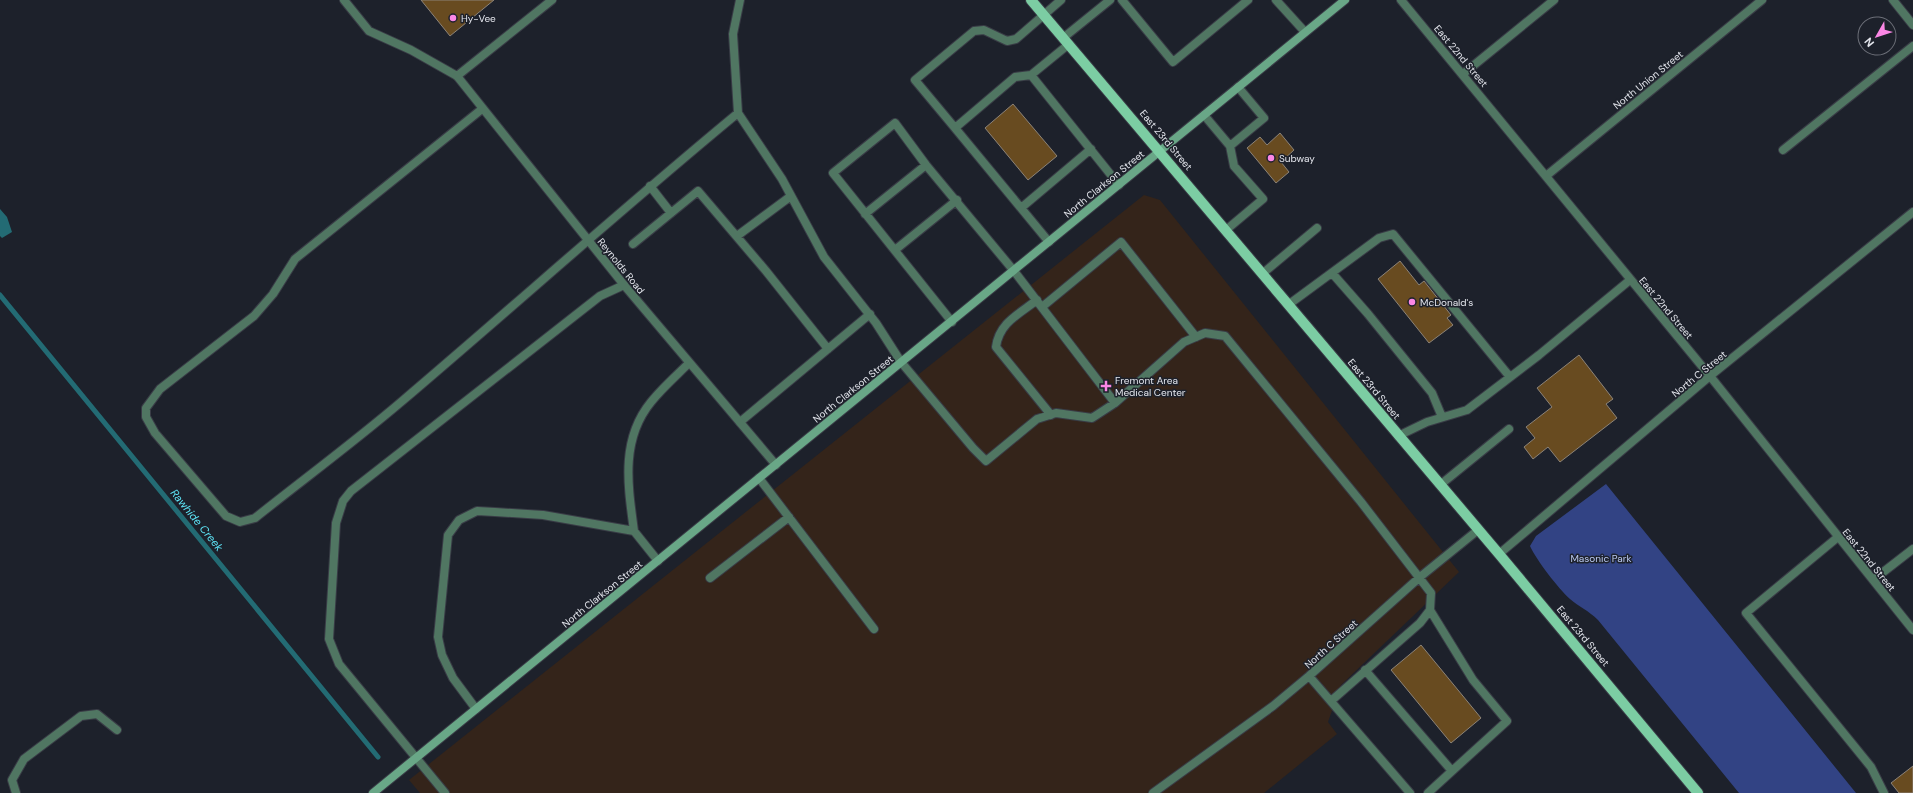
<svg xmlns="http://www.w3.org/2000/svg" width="1913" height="793" viewBox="0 0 1913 793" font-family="'DM Sans',sans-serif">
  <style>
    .medical { fill: #34241a }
    .green { fill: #324384 }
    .water { fill: #236b74 }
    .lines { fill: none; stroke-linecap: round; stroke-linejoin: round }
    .stream { stroke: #236b74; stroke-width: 5 }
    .building { fill: #684b20; stroke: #8c8378 }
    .lane-casing { stroke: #393c46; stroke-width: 10 }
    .street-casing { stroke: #393c46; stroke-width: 10 }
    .secondary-casing { stroke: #393c46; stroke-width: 10 }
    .primary-casing { stroke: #393c46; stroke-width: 12 }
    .lane { stroke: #507662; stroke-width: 8 }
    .street { stroke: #507662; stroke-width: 8 }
    .secondary { stroke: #69a787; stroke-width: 8 }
    .primary { stroke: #7ccda3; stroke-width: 10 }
    .poi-dot { fill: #fb87e5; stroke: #1d212b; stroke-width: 1.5 }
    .labels { text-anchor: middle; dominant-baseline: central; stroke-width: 3; stroke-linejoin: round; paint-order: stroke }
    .poi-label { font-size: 10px; fill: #e3e5ec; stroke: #1d212b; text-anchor: start }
    .street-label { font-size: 10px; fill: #e3e5ec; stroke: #1d212b }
    .park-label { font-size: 10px; fill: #bccbf3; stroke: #1d212b }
    .water-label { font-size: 11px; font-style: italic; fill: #5de4f6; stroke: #1d212b }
  </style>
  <rect width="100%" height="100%" fill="#1d212b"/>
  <path class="medical" d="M1144 195 1160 200 1459 572 1341 685 1328 722 1337 734 1264 793H420L409 780Z"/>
  <path class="green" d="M1606 484 1856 793H1739L1598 620C1588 610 1579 607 1570 599 1558 588 1537 561 1530 546L1536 536Z"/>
  <path class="water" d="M0 209 7 217 12 232 2 238 0 236Z"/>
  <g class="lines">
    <path class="stream" d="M0 295 378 757"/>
  </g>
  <path class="building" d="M421 0H494L450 36Z
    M1013 104 1057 156 1028 180 985 128Z
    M1280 133 1294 150 1281 162 1289 172 1276 183 1247 148 1260 137 1267 145Z
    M1400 261 1419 285 1424 281 1451 315 1447 318 1453 325 1429 343 1378 279Z
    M1579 355 1613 399 1606 404 1617 418 1560 462 1548 447 1533 459 1524 447 1535 438 1526 427 1552 407 1537 388Z
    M1421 645 1481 718 1451 743 1391 670Z
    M1913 766V793H1899L1891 783Z"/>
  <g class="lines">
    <g class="lane-casing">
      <path id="lane" d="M344 0 369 31 411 50 457 76 552 0
        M1122 0 1173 62 1248 0
        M1276 0 1305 32
        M1063 38 1110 0
        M1463 74 1554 0
        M1031 75 1119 185
        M482 109 295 259 273 294 254 316 160 389 146 408V417L155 433 226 516 240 522 255 518C304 479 354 442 401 402 514 306 624 207 738 113L782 179 824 257 876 323 901 362 973 448 986 461 1037 419 1056 413 1092 418 1115 403 1184 342 1205 333 1225 336 1361 502 1431 593 1430 610 1420 623 1331 701
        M738 113 733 34 740 0
        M1204 115 1230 146 1234 166 1263 199 1226 230
        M955 128 915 80 974 31 984 30 1007 41 1016 39 1061 0
        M1230 146 1264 118 1238 87
        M1783 150 1913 46
        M650 186 671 213
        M1021 208 1091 149
        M865 214 926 165
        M737 236 791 196
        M1049 242 955 128 1015 77 1031 75 1069 44
        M633 244 698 191 766 271 828 349
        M895 250 957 200
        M1332 273 1368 314 1432 393 1442 417
        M1262 274 1317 228
        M1037 300C1019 314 999 323 996 347L1051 415
        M1288 305 1379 238 1393 234 1510 377
        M1042 307 1121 242 1196 337
        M952 322 833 173 895 123 926 165 1014 271 1115 403
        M740 422 870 314
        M1398 436 1427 422 1467 410 1539 355 1630 280
        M759 478 874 629
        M1440 485 1509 429
        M634 531C628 486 620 440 651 402 662 388 677 375 689 363
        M1838 537 1746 613 1871 767 1884 793
        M710 578 789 517
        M1430 610 1473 680 1507 721 1452 771
        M1365 670 1452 771 1428 793
        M1309 676 1410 793
        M476 709 453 678 442 655 438 637 448 535 459 520 477 511 495 512 543 515 634 531 658 561
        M16 793 12 780 24 759 81 716 97 714 117 730
        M445 793 339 664 329 639 336 523 343 501 351 491 600 296 624 285
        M1153 793 1273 706 1309 676 1420 577 1478 530"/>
    </g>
    <g class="street-casing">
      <path id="street" d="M1401 0 1710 376 1913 630
        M1893 0 1913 25
        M457 76 624 285 776 465
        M1546 176 1762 0
        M1499 554 1710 376 1913 212
        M1873 580 1913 549"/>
    </g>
    <g class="secondary-casing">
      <path id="secondary" d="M373 793 1345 0"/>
    </g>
    <g class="primary-casing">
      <path id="primary" d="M1031 0 1499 554 1698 793"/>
    </g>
    <use href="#lane" class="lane"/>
    <use href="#street" class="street"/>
    <use href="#secondary" class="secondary"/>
    <use href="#primary" class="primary"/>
  </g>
  <g class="poi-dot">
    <circle cx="453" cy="18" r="4"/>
    <circle cx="1271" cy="158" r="4"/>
    <circle cx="1412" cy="302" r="4"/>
    <path d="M1104 380h4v4h4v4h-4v4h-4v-4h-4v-4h4z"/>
  </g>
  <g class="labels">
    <g class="poi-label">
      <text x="461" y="18">Hy-Vee</text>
      <text x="1279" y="158">Subway</text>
      <text x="1420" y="302">McDonald's</text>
      <text x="1115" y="380">Fremont Area<tspan x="1115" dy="12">Medical Center</tspan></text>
    </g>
    <g class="street-label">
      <text transform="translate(1461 56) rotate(50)">East 22nd Street</text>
      <text transform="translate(1648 80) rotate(-39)">North Union Street</text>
      <text transform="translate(1166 140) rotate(50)">East 23rd Street</text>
      <text transform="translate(1104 184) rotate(-39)">North Clarkson Street</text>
      <text transform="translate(621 266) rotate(51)">Reynolds Road</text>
      <text transform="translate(1666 308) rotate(50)">East 22nd Street</text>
      <text transform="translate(1699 374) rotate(-39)">North C Street</text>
      <text transform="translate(853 389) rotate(-39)">North Clarkson Street</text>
      <text transform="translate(1374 389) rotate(50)">East 23rd Street</text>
      <text transform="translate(1869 560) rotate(51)">East 22nd Street</text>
      <text transform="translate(602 594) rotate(-39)">North Clarkson Street</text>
      <text transform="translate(1583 636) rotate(50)">East 23rd Street</text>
      <text transform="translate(1331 644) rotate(-42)">North C Street</text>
    </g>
    <g class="park-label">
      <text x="1601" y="558">Masonic Park</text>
    </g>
    <g class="water-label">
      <text transform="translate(197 520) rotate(51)">Rawhide Creek</text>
    </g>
  </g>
  <g transform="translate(1877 36) rotate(231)"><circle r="19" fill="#1d212b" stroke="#6c6f78"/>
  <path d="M0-3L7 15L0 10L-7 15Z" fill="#fb87e5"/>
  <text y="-6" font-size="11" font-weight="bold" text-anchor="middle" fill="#e3e5ec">N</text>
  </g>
</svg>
